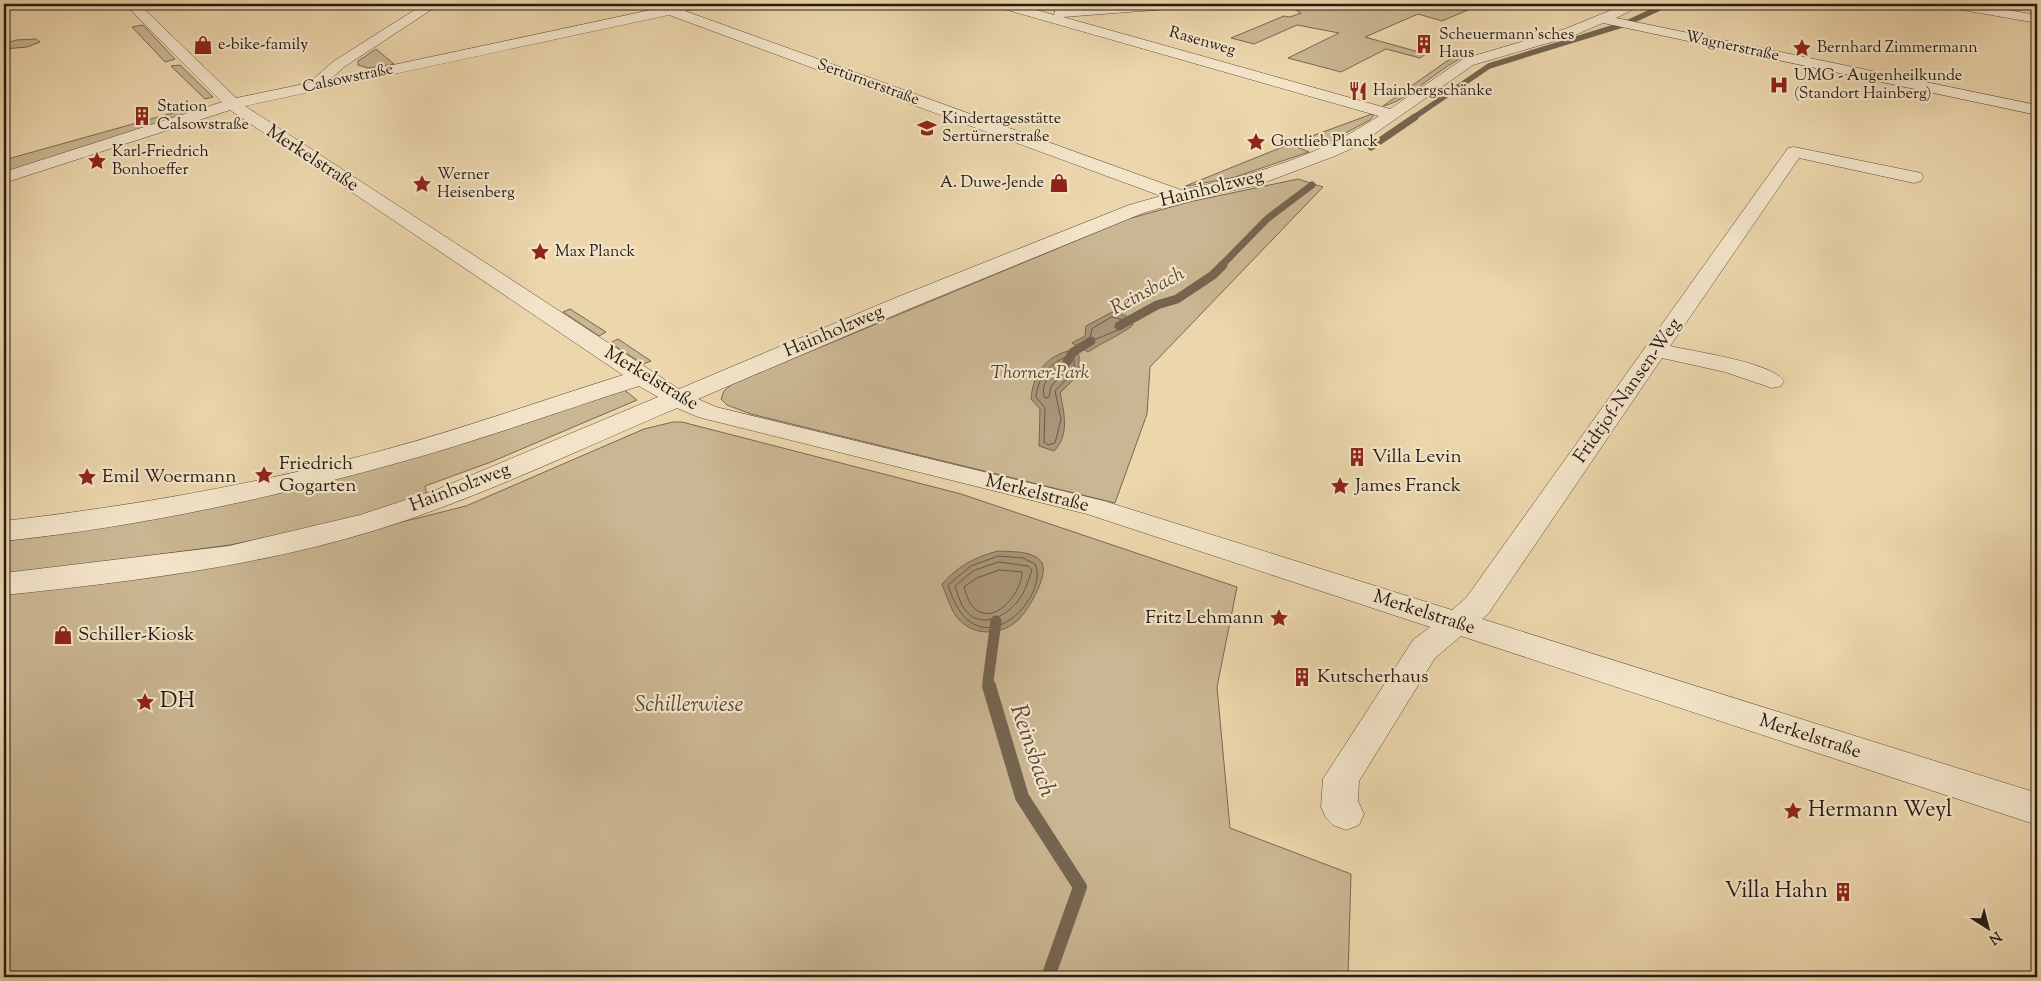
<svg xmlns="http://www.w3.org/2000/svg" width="2041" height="981" viewBox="0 0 2041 981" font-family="'Sorts Mill Goudy',serif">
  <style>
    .green { fill: #cab692; stroke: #786852 }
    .water { fill: #a99678; stroke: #756550 }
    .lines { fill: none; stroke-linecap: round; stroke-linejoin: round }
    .shore { stroke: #685846; stroke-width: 1 }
    .stream-far4 { stroke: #756550; stroke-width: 5.5 }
    .stream-far3 { stroke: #756550; stroke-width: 7 }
    .stream-far2 { stroke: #756550; stroke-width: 9 }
    .stream-far1 { stroke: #756550; stroke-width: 11 }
    .stream { stroke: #756550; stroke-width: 14 }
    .minor-casing { stroke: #584a39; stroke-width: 1 }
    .minor { fill: #f3e4c9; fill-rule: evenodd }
    .labels { text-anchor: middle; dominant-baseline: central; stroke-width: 4.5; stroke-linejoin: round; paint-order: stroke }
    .far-poi-label { font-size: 16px; fill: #261b13; stroke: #f3e4c9; text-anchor: start }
    .far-street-label { font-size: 16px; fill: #261b13; stroke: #f3e4c9 }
    .street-label { font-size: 19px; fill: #261b13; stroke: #f3e4c9 }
    .park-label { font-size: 19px; font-style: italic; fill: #574a39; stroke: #f3e4c9 }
    .poi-label { font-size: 19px; fill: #261b13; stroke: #f3e4c9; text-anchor: start }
    .water-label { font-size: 20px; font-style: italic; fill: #5a4c3b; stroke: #f3e4c9 }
    .near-poi-label { font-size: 22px; fill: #261b13; stroke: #f3e4c9; text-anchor: start }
    .near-park-label { font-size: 22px; font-style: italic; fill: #574a39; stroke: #f3e4c9 }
    .near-water-label { font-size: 24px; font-style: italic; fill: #5a4c3b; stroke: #f3e4c9 }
  </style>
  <rect width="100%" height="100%" fill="#ecd6ac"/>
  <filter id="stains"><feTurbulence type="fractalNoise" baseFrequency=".004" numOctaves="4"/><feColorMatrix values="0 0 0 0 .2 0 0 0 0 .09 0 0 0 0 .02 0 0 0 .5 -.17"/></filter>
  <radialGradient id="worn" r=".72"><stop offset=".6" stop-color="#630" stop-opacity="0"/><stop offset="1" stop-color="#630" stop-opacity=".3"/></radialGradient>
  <path class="green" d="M1286 4H1482L1442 21 1418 14 1365 37 1426 54 1420 58 1386 49 1341 72 1288 58 1339 33 1297 25 1254 44 1231 38 1284 16 1290 17 1301 13Z
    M143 25 175 59 165 62 132 27Z
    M36 39 40 42 27 47 4 49V44L16 40Z
    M376 49 394 64 368 68 358 65V61Z
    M1468 51 1472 53C1442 64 1407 102 1383 106L1447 61Z
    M180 65 213 97 205 99 171 66Z
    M201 105 206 110 4 174V160Z
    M1372 114 1374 115 1370 120 1321 146 1304 139Z
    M1290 144 1309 152 1235 177 1183 187Z
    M1298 179 1323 187 1150 367 1147 414 1115 503 751 414 727 405 721 399 724 391 732 384 1128 219 1189 202Z
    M570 309 606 332 599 336 563 312Z
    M618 339 651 361 643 364 610 343Z
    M622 388 637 400 491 462 425 486 427 495 350 520 230 545 4 575V537L197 508Z
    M673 422H682L961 494 1237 587 1217 687 1230 828 1351 874 1348 977H4V592L228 563 418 518 466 506 644 429Z"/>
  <path class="water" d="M1112 312C1121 314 1131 315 1133 325 1119 336 1103 342 1088 352L1072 343 1085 336 1086 326Z
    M1068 351 1079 355V374L1060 393C1064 412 1070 435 1054 451L1039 446 1040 409 1031 399C1033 375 1044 358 1068 351Z
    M998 551C1011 552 1034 550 1042 563 1049 575 1027 613 1017 621 996 639 964 635 952 609 948 601 945 592 942 584 958 566 975 557 998 551Z"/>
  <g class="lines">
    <path class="shore" d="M1112 317 1124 320 1126 324 1118 330 1089 342 1092 329Z
      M1068 356 1074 359V371L1055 391 1061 419 1055 443 1048 445 1044 442 1045 408 1036 397C1038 377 1049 364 1068 356Z
      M1065 364 1068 365V369L1051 386 1049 397 1045 398C1038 384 1054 370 1065 364Z
      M999 556 1023 558 1035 564C1051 596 976 677 948 585L971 566Z
      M999 562 1028 566 1032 570C1028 581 1025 593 1017 602 1002 620 975 630 962 605 959 599 957 592 955 586L973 571Z
      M1000 570 1022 572C1022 590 999 623 978 611 969 606 967 596 964 587L977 578Z"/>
    <path class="stream-far4" d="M1413 118 1489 66 1625 24 1668 4"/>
    <path class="stream-far3" d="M1371 147 1415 117
      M1221 266 1267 219 1312 185"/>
    <path class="stream-far2" d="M1119 326 1157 305 1177 299 1213 275 1223 265
      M1067 362 1073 352 1091 341"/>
    <path class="stream-far1" d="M990 687 988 681 996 621"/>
    <path class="stream" d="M989 686 1022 797 1080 887 1048 977"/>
    <g class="minor-casing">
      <path id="minor" d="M125 4H139L236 98 309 83 334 61 424 4H440L344 67 332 78 669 6 706 4 704 7 685 11 1181 190C1254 175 1315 158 1379 116L997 7 995 4H1016L1054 15 1055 10 1060 9 1130 4H1188L1181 8 1063 17 1390 109 1463 59 1565 29 1626 4H1644L1616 18 2037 105V115L1603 23 1575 35 1473 65 1357 146 1335 156 1258 185 1184 201 1143 213 911 308 698 399 716 407 1104 501 1452 610 1466 598 1788 148 1794 147 1921 173 1923 177 1921 181 1914 183 1799 158 1670 346C1695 352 1771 362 1784 381L1781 386 1772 388 1725 372 1662 358 1488 614 1482 619 2037 793V825L1461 636 1435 658 1359 781 1358 801 1364 814 1359 825 1346 830 1333 825 1326 818 1321 807 1323 779 1413 640 1430 627 1087 514 698 417 677 408C578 450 479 498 376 530 256 567 128 582 4 595V573L229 546 360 515 436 490 658 397 639 386C560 411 481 440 401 462 272 498 138 527 4 541V521C132 506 260 484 384 450 465 428 543 400 623 375L230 110 4 183V172L222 102ZM669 15 1161 196 1129 205 895 298 679 389 245 106Z
        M1944 4H1973L2037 15V23L1951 8Z"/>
    </g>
    <use href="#minor" class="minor"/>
  </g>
  <defs>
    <g id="building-bare" transform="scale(1.5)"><path d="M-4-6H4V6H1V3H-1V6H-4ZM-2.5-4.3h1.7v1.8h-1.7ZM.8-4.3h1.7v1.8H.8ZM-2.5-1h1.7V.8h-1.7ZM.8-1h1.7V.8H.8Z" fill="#8f2418" stroke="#f3e4c9" stroke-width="2.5" paint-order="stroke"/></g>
    <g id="shop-bare" transform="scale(1.5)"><path d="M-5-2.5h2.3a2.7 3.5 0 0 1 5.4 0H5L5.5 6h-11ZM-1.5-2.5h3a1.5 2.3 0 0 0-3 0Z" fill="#8f2418" stroke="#f3e4c9" stroke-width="2.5" paint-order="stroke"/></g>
    <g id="sight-bare" transform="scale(1.5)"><path d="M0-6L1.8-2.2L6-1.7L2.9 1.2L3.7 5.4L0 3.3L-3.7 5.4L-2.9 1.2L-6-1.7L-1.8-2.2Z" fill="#8f2418" stroke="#f3e4c9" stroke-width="2.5" paint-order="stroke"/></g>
    <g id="hospital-bare" transform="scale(1.5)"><path d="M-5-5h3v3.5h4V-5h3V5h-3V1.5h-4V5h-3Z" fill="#8f2418" stroke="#f3e4c9" stroke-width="2.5" paint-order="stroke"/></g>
    <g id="restaurant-bare" transform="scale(1.5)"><path d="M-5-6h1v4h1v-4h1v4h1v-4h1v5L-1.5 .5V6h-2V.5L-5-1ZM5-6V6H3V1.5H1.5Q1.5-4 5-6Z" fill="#8f2418" stroke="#f3e4c9" stroke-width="2.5" paint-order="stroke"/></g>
    <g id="school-bare" transform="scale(1.5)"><path d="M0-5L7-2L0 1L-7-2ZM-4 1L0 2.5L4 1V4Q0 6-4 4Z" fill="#8f2418" stroke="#f3e4c9" stroke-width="2.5" paint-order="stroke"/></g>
  </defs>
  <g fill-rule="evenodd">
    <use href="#building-bare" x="1424" y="44"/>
    <use href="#shop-bare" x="203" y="45"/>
    <use href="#sight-bare" x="1802" y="48"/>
    <use href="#hospital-bare" x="1779" y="85"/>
    <use href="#restaurant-bare" x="1358" y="91"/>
    <use href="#building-bare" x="142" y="116"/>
    <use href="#school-bare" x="927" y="128"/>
    <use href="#sight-bare" x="1256" y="142"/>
    <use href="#sight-bare" x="97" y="161"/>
    <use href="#shop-bare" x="1059" y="183"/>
    <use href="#sight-bare" x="422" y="184"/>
    <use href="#sight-bare" x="540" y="252"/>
    <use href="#building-bare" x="1357" y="457"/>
    <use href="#sight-bare" x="264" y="475"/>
    <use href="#sight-bare" x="87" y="477"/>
    <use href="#sight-bare" x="1340" y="486"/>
    <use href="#sight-bare" x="1279" y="618"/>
    <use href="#shop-bare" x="63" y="635"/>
    <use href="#building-bare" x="1302" y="677"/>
    <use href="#sight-bare" x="145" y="702"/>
    <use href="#sight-bare" x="1793" y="811"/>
    <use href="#building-bare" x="1843" y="892"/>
  </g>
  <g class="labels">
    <g class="far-poi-label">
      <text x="1439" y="35">Scheuermann'sches<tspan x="1439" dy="18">Haus</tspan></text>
      <text x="218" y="45">e-bike-family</text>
      <text x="1817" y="48">Bernhard Zimmermann</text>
      <text x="1794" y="76">UMG - Augenheilkunde<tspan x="1794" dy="18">(Standort Hainberg)</tspan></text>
      <text x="1373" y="91">Hainbergschänke</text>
      <text x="157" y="107">Station<tspan x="157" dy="18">Calsowstraße</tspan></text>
      <text x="942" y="119">Kindertagesstätte<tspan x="942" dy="18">Sertürnerstraße</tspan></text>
      <text x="1271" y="142">Gottlieb Planck</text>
      <text x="112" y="152">Karl-Friedrich<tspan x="112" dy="18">Bonhoeffer</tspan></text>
      <text x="437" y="175">Werner<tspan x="437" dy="18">Heisenberg</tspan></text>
      <text x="1044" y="183" text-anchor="end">A. Duwe-Jende</text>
      <text x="555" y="252">Max Planck</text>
    </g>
    <g class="far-street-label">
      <text transform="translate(1202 42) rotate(16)">Rasenweg</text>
      <text transform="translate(1732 47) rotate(12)">Wagnerstraße</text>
      <text transform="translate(348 79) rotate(-12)">Calsowstraße</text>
      <text transform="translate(868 83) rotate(20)">Sertürnerstraße</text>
    </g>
    <g class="street-label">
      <text transform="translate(312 159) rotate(33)">Merkelstraße</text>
      <text transform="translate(1212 189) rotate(-14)">Hainholzweg</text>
      <text transform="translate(834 332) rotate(-23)">Hainholzweg</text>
      <text transform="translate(651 379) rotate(31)">Merkelstraße</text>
      <text transform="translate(1628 391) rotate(-55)">Fridtjof-Nansen-Weg</text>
      <text transform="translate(460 488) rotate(-21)">Hainholzweg</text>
      <text transform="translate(1037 494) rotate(14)">Merkelstraße</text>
      <text transform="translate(1424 613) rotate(18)">Merkelstraße</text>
      <text transform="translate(1810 737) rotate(18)">Merkelstraße</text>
    </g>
    <g class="park-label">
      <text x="1040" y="373">Thorner-Park</text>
    </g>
    <g class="poi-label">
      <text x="1372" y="457">Villa Levin</text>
      <text x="279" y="464">Friedrich<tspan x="279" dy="22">Gogarten</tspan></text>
      <text x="102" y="477">Emil Woermann</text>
      <text x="1355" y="486">James Franck</text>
      <text x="1264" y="618" text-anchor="end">Fritz Lehmann</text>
      <text x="78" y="635">Schiller-Kiosk</text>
      <text x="1317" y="677">Kutscherhaus</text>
    </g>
    <g class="water-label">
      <text transform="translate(1148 292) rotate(-28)">Reinsbach</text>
    </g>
    <g class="near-poi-label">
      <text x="160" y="702">DH</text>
      <text x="1808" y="811">Hermann Weyl</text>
      <text x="1828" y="892" text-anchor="end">Villa Hahn</text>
    </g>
    <g class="near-park-label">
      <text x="689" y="706">Schillerwiese</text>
    </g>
    <g class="near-water-label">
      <text transform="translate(1032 751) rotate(71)">Reinsbach</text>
    </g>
  </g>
  <rect width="2041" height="981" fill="none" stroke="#ecd6ac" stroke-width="20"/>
  <rect x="5" y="5" width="2031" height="971" fill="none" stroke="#261b13" stroke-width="2.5"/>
  <rect x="10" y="10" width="2021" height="961" fill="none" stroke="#261b13"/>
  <g transform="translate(1988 928) rotate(144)" stroke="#f3e4c9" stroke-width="4" paint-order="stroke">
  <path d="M0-4L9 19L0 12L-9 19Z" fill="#261b13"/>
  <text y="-8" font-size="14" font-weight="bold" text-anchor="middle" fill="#261b13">N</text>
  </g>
  <rect width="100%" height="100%" filter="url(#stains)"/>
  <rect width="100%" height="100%" fill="url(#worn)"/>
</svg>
